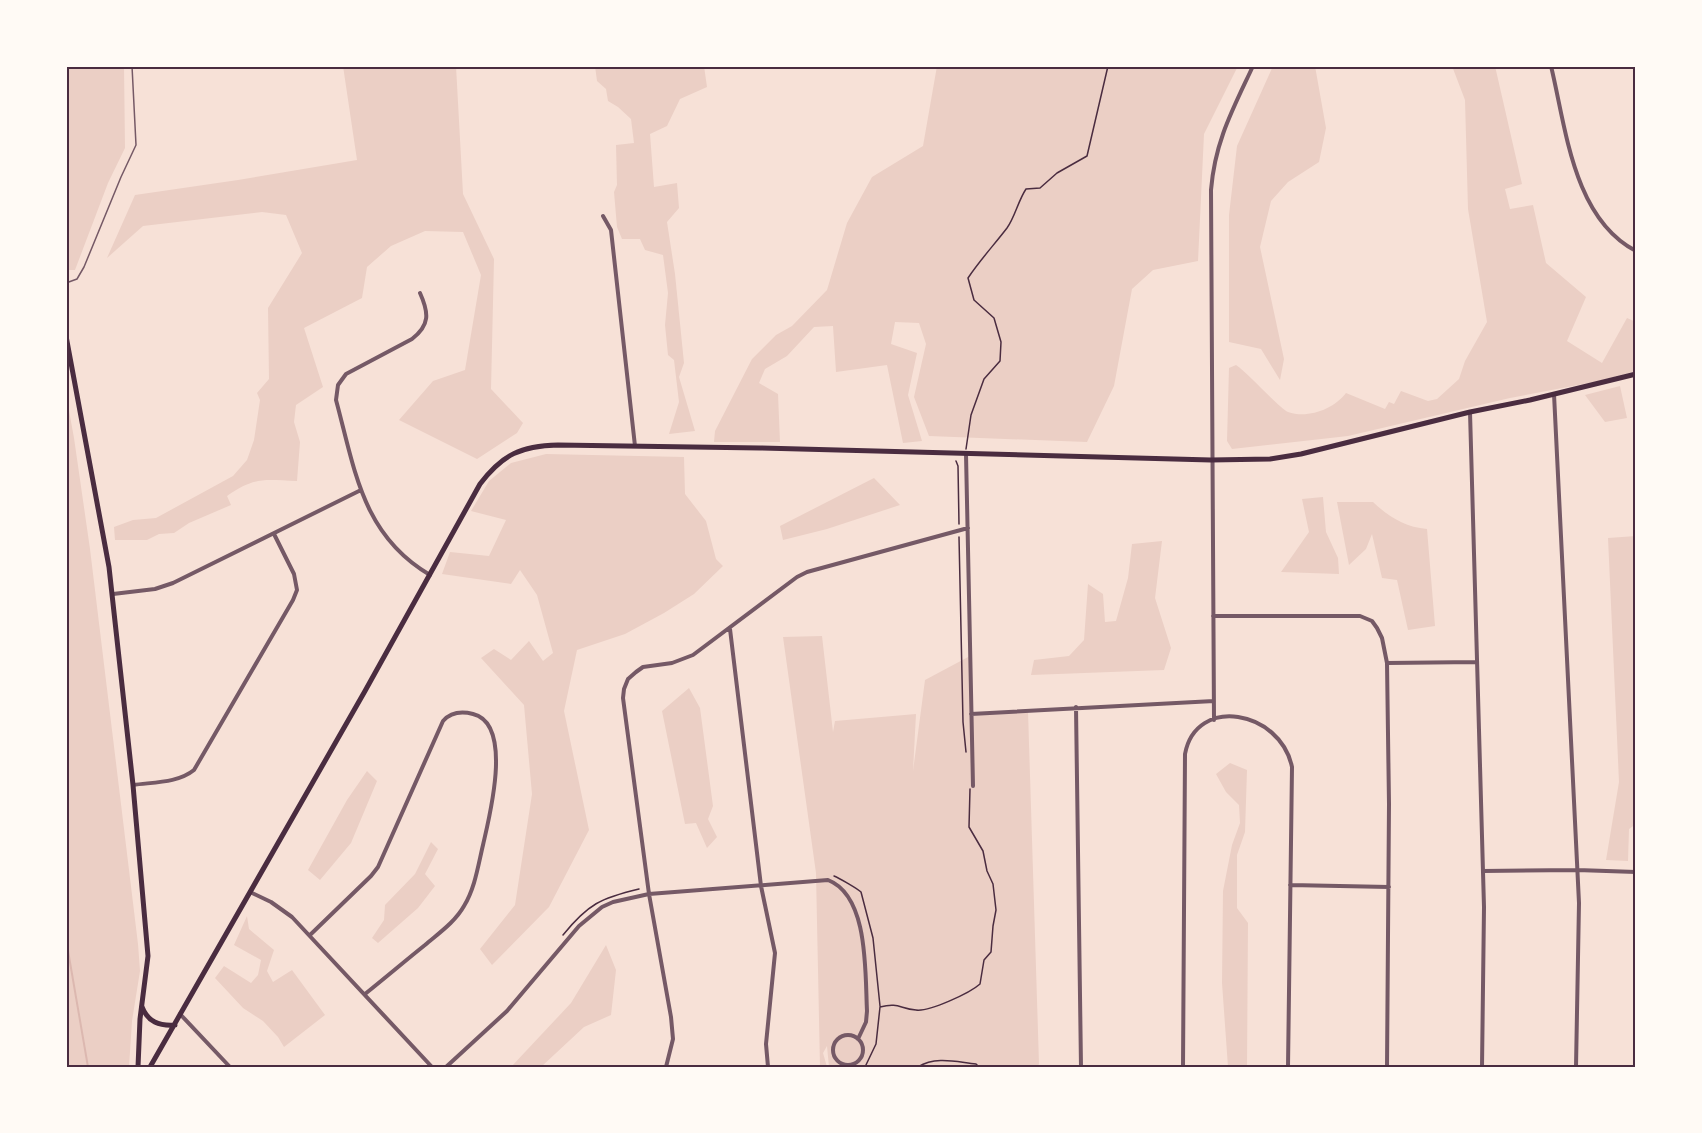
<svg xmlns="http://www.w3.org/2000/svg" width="1702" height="1133" viewBox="0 0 1702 1133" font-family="Ubuntu,sans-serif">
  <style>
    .green { fill: #ebcfc5 }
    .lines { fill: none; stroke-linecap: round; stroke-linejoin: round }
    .stream { stroke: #dcb8b0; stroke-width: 2 }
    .path { stroke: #4a2c40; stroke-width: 1.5 }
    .service { stroke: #755966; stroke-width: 1.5 }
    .minor { stroke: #755966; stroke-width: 4 }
    .secondary { stroke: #4a2c40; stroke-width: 5 }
    .primary { stroke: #4a2c40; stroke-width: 5 }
    .neatline { fill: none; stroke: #4a2c40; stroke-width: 2 }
  </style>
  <rect width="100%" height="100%" fill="#f7e1d7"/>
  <path class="green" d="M66 66H124L125 148 108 183 75 270H66Z
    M343 66H456L463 194 494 259 491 389 523 423 517 433 477 459 399 420 433 381 465 370 481 275 463 232 425 231 391 246 367 267 362 298 304 328 323 387 296 405 294 422 300 442 297 481C265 480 255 476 227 496L231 505 189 523 174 533 159 534 147 540H115L114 527 133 520 156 518 233 476 247 460 254 440 260 400 257 393 269 379 268 308 302 253 286 215 262 212 143 226 107 258 135 195 238 180 357 160Z
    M595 66H704L707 87 680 99 667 126 650 134 654 187 677 183 679 208 667 222 675 274 684 363 679 377 695 431 669 434 679 402 674 360 668 355 665 325 668 293 663 255 645 250 640 239H622L617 227 614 192 617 185 616 145 634 143 631 119 618 107 608 101 606 89 597 81Z
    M937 66H1238L1204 134 1198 261 1153 270 1132 289 1114 386 1087 442 929 436 914 397 926 344 919 323 895 322 891 344 917 353 908 395 922 441 903 443 887 365 836 372 833 326 814 327 787 356 765 369 759 383 778 394 780 442H714L715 431 752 359 776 335 792 326 827 290 847 223 872 177 923 146Z
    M1273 66H1315L1326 128 1319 162 1288 182 1271 201 1260 247 1284 359 1280 380 1261 349 1229 342V215L1237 146Z
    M1452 66H1495L1522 184 1505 189 1510 209 1533 205 1546 263 1586 297 1567 341 1602 363 1627 318 1636 322V371L1594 382 1510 398 1348 436 1232 449 1227 441 1229 368 1236 365C1249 374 1279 408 1288 412 1308 419 1334 409 1346 393L1385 409 1389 402 1394 404 1401 391 1428 401 1437 399 1459 379 1465 361 1487 322 1468 209 1465 100Z
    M1620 386 1627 418 1605 422 1585 395Z
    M66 394 74 438 90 549 138 944 140 971 132 1021 129 1067H66Z
    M546 454 684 457 685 494 706 521 716 559 723 566 694 594 664 613 625 634 577 650 564 711 589 830 549 907 492 965 480 949 515 905 532 794 524 705 481 658 494 649 511 660 529 641 543 661 553 653 537 595 520 570 511 584 442 574 450 552 489 556 506 520 471 511 489 481 511 463Z
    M874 478 900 505 827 529 783 540 780 526Z
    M1323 497 1326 532 1338 558 1339 574 1281 572 1309 532 1302 499Z
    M1337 502H1373C1389 517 1405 527 1427 529L1435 626 1408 630 1397 580 1382 578 1372 534 1366 549 1349 565Z
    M1636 536V824L1629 829 1628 861 1606 860 1619 782 1608 538Z
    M1162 541 1155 598 1171 648 1164 670 1031 675 1034 660 1069 656 1084 640 1088 584 1103 594 1105 622 1116 621 1128 578 1132 544Z
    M822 636 833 732 835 721 916 714 913 771 925 680 970 656 971 714 1028 711 1039 1064 1037 1067H829L827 1046 823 1053 827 1067H820L816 873 783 637Z
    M689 688 700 708 713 806 708 819 717 837 707 848 696 823 685 824 662 711Z
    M1230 763 1247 770 1245 832 1237 855V908L1248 923 1247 1067H1228L1222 983 1223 891 1232 845 1240 823 1239 805 1226 792 1216 774Z
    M367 771 377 781 351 843 320 880 308 870 347 800Z
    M431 842 438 849 425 874 435 886 418 908 378 943 372 938 384 920 385 905 415 874Z
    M247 916 249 929 274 950 267 971 273 982 292 970 325 1015 284 1047 278 1037 263 1021 243 1008 215 978 224 966 251 983 258 975 261 960 234 945Z
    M606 945 616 970 611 1015 584 1027 541 1067H511L571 1003Z"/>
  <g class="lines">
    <path class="stream" d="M66 939 88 1067"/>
    <path class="path" d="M966 449 971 415 984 379 1000 361 1001 342 994 318 974 300 968 278C980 260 994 245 1007 228 1015 217 1018 201 1026 189L1040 188 1057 173 1087 156 1108 66
      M956 461 958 466 959 524
      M959 537 963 722 966 752
      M834 876C839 878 858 889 861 892L873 938 880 1006
      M563 935C588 904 601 898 639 889
      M847 1067V1066
      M865 1067 876 1044 880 1007C899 1002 900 1009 916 1010 929 1012 970 993 980 984L984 960 991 952 993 926 996 910 993 884 987 871 983 851 969 827 970 789
      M918 1067C936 1056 956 1062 976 1064L979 1067"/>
    <path class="service" d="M66 283 77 279 84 267 121 177 136 145 132 66"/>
    <path class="minor" d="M1551 66C1566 128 1573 218 1636 251
      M603 216 611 230 635 446
      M420 293C429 313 430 325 412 339L346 374 338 385 336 400C355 470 362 535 430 575
      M1554 394 1579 903 1576 1067
      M1470 412 1484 907 1482 1067
      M966 454 973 786
      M113 594 155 589 173 583 361 490
      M1213 616H1360L1372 621 1377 628 1382 638 1387 663 1389 804 1387 1067
      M730 629 761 886 775 953 766 1044 768 1067
      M1387 663 1477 662
      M1076 707 1081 1067
      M971 714 1214 701
      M1214 720 1211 190C1215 141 1233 109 1253 66
      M133 785C154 782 178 783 194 770L293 600 297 590 294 574 274 534
      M1483 871 1577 870 1636 872
      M1290 885 1389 887
      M250 892 271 902 292 917 432 1067
      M310 935 371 876 378 867 443 721C451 712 461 711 473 714 514 724 489 818 483 845 478 866 475 888 464 906 455 922 439 933 425 945 405 961 385 978 365 994
      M180 1014 230 1067
      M833 1050a15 15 0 1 1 30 0a15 15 0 1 1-30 0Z
      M446 1067 507 1011 579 926 602 907 613 902 649 894 828 880C869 896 865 973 867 1011L866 1022 858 1039
      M666 1067 673 1039 671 1017 649 894 623 698 624 689 628 679 636 672 643 667 672 663 693 655 797 577 807 572 968 528
      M1183 1067 1185 754C1196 695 1280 710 1292 767L1288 1067"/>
    <path class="secondary" d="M66 336 109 567 133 785 148 956 140 1019 138 1067"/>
    <path class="primary" d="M142 1007C148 1022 159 1026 175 1025
      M150 1067 365 691 480 484C503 454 521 446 558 445L760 448 1211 460 1270 459 1301 454 1470 412 1530 400 1636 374"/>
  </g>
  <rect width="1702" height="1133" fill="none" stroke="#fffaf5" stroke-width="135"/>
  <rect x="68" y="68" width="1566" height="998" class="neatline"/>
</svg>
